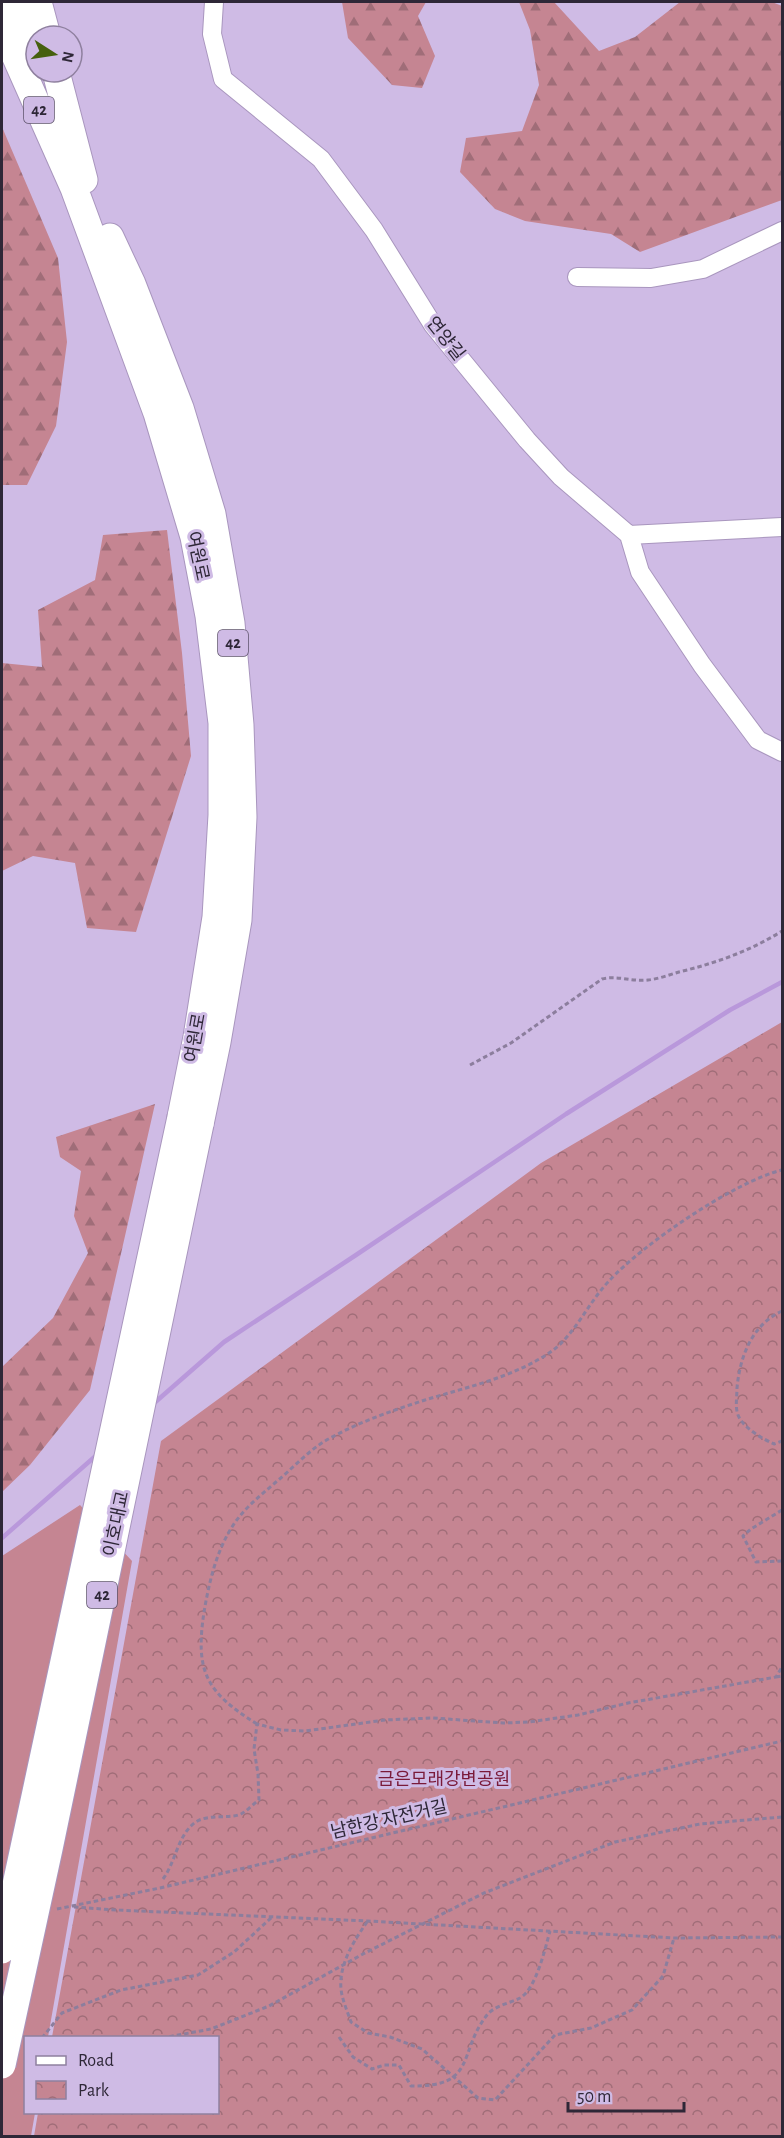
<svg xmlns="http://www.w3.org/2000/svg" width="784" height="2138" viewBox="0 0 784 2138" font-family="'Alegreya Sans','Noto Sans KR',sans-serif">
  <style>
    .grass { fill: #c58592 }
    .forest { fill: url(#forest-firs) }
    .park { fill: url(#park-crowns) }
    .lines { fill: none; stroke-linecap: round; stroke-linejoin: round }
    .stream { stroke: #b998db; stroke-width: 4.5 }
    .minor-casing { stroke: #a996be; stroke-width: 20 }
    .highway-casing { stroke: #a996be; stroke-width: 29 }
    .path { stroke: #8c7e9d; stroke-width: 3; stroke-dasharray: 4.5 3; stroke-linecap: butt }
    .minor { stroke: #fff; stroke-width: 18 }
    .highway { stroke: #fff; stroke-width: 27 }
    .highway-bridge-casing { stroke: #a996be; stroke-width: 29; stroke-linecap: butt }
    .highway-bridge { stroke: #fff; stroke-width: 27 }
    .labels { text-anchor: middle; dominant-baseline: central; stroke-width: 6; stroke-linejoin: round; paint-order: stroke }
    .shield { fill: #cfbbe5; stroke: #5e536b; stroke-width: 1.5 }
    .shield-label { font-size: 16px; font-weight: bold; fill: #2e2737 }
    .street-label { font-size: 18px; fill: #2e2737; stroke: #cfbbe5 }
    .park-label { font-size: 18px; fill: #7a1a39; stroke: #cfbbe5 }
  </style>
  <defs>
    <pattern id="forest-firs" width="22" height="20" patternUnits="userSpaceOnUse" patternTransform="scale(1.5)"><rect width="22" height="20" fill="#c58592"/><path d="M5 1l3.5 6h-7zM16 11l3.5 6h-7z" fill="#a06d78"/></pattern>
    <pattern id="park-crowns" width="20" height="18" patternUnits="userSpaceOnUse" patternTransform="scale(1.5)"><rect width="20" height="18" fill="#c58592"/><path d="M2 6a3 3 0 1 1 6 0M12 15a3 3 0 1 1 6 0" fill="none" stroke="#a06d78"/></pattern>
  </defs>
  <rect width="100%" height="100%" fill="#cfbbe5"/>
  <path class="grass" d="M80 1505 132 1561 48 2037 26 2038V2112L35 2113 31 2136H2V1556Z"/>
  <path class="forest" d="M342 2H426L418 16 435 56 422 88 392 85 348 38Z
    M519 2H554L599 51 635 37 680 2H772L782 6V200L640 252 611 234 525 221 495 209 460 172 466 138 522 131 539 85 530 30Z
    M2 127 58 258 67 342 56 426 27 485H2Z
    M167 530 182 653 191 756 136 932 87 928 75 863 33 856 2 871V663L42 667 38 610 95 580 103 535Z
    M155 1104 90 1390 30 1465 2 1492V1367L53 1318 88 1253 74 1216 81 1171 60 1157 56 1137Z"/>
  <path class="park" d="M782 1022V2136H34L38 2113 218 2112V2038L52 2037 161 1441 541 1163Z"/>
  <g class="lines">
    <path class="stream" d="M152 1405 224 1342 356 1255 566 1114 730 1010 782 982
      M2 1538 99 1453"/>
    <g class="minor-casing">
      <path id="minor" d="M214 2 212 34 223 79 321 159 374 230 433 325 527 440 561 477 629 535 782 527
        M577 277 651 278 703 269 782 231
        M629 535 640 572 702 665 758 740 782 752"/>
    </g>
    <g class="highway-casing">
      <path id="highway" d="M11 2 30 48
        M38 2 47 36
        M2 26 74 188 157 413 194 537 209 616 222 723V815L216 917 197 1037 181 1117
        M56 72 84 180
        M110 237 132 284 180 408 212 514 231 623 240 725 243 817 238 920 217 1042 200 1124"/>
    </g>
    <path class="path" d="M470 1065 511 1043 602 979C617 975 632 982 648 980 658 979 669 975 679 972 716 963 750 951 782 931
      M782 1311C752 1325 740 1356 737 1388 737 1397 735 1407 738 1415 743 1428 763 1439 774 1444L782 1441
      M782 1510 751 1529 743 1536 756 1562 782 1561
      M776 1677 782 1676
      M257 1724C206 1692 195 1672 204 1612 209 1583 216 1552 232 1527 244 1508 260 1496 276 1482 292 1469 307 1452 325 1441 356 1423 391 1411 425 1400 467 1387 515 1377 552 1351 576 1333 588 1303 609 1281 643 1244 734 1182 782 1170
      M163 1879C175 1863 177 1839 192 1825 205 1812 228 1820 241 1814 247 1811 253 1804 259 1800L258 1774 254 1749 257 1724 281 1730 305 1731 385 1720 433 1718 503 1723 529 1722 578 1715 628 1703 776 1677 782 1667
      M74 1907 116 1910 368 1921 674 1938 782 1937
      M57 1909 160 1888 782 1741
      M367 1922C353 1942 336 1969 342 1995 344 2004 348 2013 351 2022L368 2033 390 2037 422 2049 478 2098 495 2100 555 2035 591 2028 632 2010 663 1976 674 1938
      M339 2037 353 2057 372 2069 384 2065H399L411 2086C478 2087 457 2053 487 2015 494 2006 510 2003 520 1998 536 1989 545 1949 550 1931
      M42 2038 62 2013 121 1990 198 1975 234 1952 272 1917
      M162 2038 211 2029 269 2006 363 1954 484 1893 615 1842 700 1824 782 1817"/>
    <use href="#minor" class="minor"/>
    <use href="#highway" class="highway"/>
    <g class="highway-bridge-casing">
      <path id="highway-bridge" d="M2 1950 181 1117
        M2 2065 49 1849 200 1124"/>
    </g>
    <use href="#highway-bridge" class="highway-bridge"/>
  </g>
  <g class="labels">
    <g class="shield">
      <rect x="24" y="97" width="30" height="26" rx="4.5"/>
      <rect x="218" y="630" width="30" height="26" rx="4.5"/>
      <rect x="87" y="1582" width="30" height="26" rx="4.5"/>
    </g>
    <g class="shield-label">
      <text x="39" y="110">42</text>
      <text x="233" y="643">42</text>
      <text x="102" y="1595">42</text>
    </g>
    <g class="street-label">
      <text transform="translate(445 339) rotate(52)">연양길</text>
      <text transform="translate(197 556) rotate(78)">여원로</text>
      <text transform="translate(196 1038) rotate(-80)">여원로</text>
      <text transform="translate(117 1524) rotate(-78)">이호대교</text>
      <text transform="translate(389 1820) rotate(-13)">남한강 자전거길</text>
    </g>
    <g class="park-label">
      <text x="444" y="1780">금은모래강변공원</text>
    </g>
  </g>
  <rect width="784" height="2138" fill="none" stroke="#2e2737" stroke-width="6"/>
  <rect x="24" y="2036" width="195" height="78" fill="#cfbbe5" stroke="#8f809f" stroke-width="1.5"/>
  <rect x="36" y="2056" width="30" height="9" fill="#ffffff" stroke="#8f809f" stroke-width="1.5"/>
  <text x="78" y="2066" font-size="18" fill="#2e2737">Road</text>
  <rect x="36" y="2081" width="30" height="18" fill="url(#park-crowns)" stroke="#8f809f" stroke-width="1.5"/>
  <text x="78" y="2096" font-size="18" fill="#2e2737">Park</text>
  <g transform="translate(54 54) rotate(102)"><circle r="28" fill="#cfbbe5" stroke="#8f809f" stroke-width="1.5"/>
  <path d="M0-4.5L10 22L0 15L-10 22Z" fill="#46600e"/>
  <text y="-9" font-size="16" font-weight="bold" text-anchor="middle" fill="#2e2737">N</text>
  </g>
  <path d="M568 2102v9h116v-9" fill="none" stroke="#2e2737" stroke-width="3"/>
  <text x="577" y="2102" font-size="18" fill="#2e2737" stroke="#cfbbe5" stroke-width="4.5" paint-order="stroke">50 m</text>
</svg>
